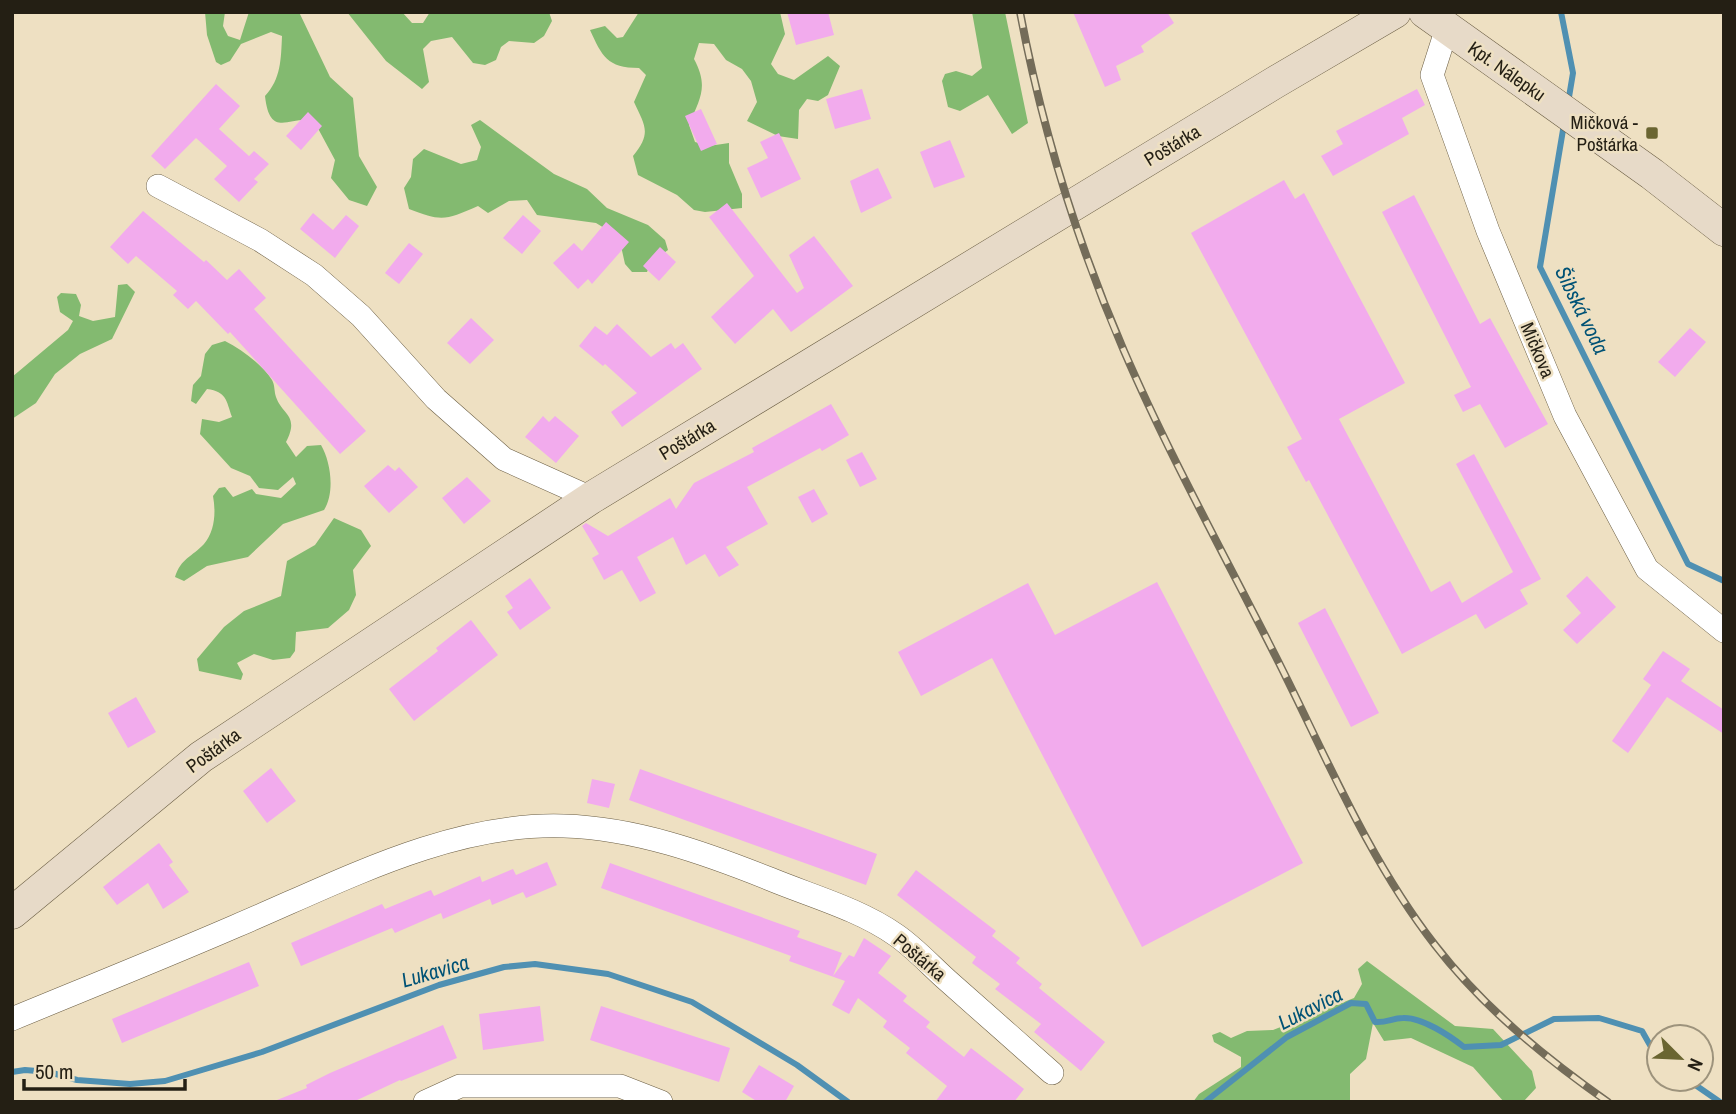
<svg xmlns="http://www.w3.org/2000/svg" width="1736" height="1114" viewBox="0 0 1736 1114" font-family="'Archivo Narrow',sans-serif">
  <style>
    .forest { fill: #83ba70 }
    .lines { fill: none; stroke-linecap: round; stroke-linejoin: round }
    .stream { stroke: #4f90b2; stroke-width: 6 }
    .building { fill: #f2abed }
    .street-casing { stroke: #6b5e44; stroke-width: 24 }
    .secondary-casing { stroke: #6b5e44; stroke-width: 33 }
    .street { stroke: #fff; stroke-width: 23 }
    .secondary { stroke: #e7dac8; stroke-width: 32 }
    .rail-casing { stroke: #746c59; stroke-width: 8 }
    .rail { stroke: #eee0c2; stroke-width: 5; stroke-dasharray: 16; stroke-linecap: butt }
    .poi-dot { fill: #6a6531; stroke: #eee0c2; stroke-width: 2.5 }
    .labels { text-anchor: middle; dominant-baseline: central; stroke-width: 5; stroke-linejoin: round; paint-order: stroke }
    .street-label { font-size: 19px; fill: #241f14; stroke: #eee0c2 }
    .poi-label { font-size: 19px; fill: #241f14; stroke: #eee0c2; text-anchor: end }
    .water-label { font-size: 21px; font-style: italic; fill: #005275; stroke: #eee0c2 }
  </style>
  <rect width="100%" height="100%" fill="#eee0c2"/>
  <path class="forest" d="M205 12H225L223 26 228 36 240 40 249 12H299L330 77 353 98 359 156 377 187 367 206 349 200 331 178 335 160 314 121C291 114 270 141 265 96 281 79 281 59 282 36L271 32 241 44 230 61 221 65 216 62 207 35Z
    M347 12H402L412 23H423L430 12H549L552 21 544 36 534 43 509 41 501 47 496 60 485 65 473 63 452 37 431 41 423 49 429 82 422 89 386 61Z
    M639 12H780L785 34 771 64 778 74 794 80 828 56 840 66 828 95 818 101 807 99 799 110 798 139 778 136 747 121 757 102 751 81 742 69 726 60 714 44 699 43 694 59C709 87 700 98 689 125L695 142 709 146 729 143V163L742 194V208L705 212 694 210 677 195 638 175 633 156C652 133 645 126 634 102L646 75 639 68C607 68 602 56 590 30L605 26 617 38 623 37Z
    M972 12H1005L1028 123 1012 134 988 95 960 111 948 107 942 81 945 74 956 71 972 76 982 68Z
    M480 120 554 174 587 189 607 208 648 225 665 240 668 250 651 262 647 272H632L625 264 619 237 596 223 537 215 527 200 509 201 488 213 478 206C446 220 442 222 409 209L404 188 411 177 413 159 424 149 461 164 477 160 481 147 471 125Z
    M127 284 135 292 112 339 80 354 55 374 36 403 12 419V377L68 330 73 321 60 312 57 297 61 293 76 294 81 305 79 316 93 321 115 317 118 285Z
    M225 341C242 350 262 364 272 380 275 385 274 391 276 397 282 415 300 415 286 442L296 457 307 446 321 445C331 462 335 493 324 510L283 524 248 557 207 566 184 581 175 577C181 558 192 557 204 544 215 531 216 512 213 496L219 488 225 487 233 497 252 489 256 494 281 498 296 484 293 477 278 490 259 488 250 476 231 468 200 434 202 419 219 422 232 417C226 400 227 392 207 389L196 404 191 401 193 385 201 376 205 354 212 345Z
    M334 518 361 530 371 546 353 570 356 595 349 610 328 628 296 632 295 651 290 658 273 660 254 654 237 663 243 674 241 680 199 671 197 659 224 627 244 611 281 596 287 561 315 545Z
    M1367 961 1455 1026 1493 1029 1532 1071 1536 1088 1524 1101 1504 1102 1473 1067 1411 1038 1384 1041 1373 1023 1366 1059 1350 1074V1102H1193L1199 1094 1241 1067V1057L1214 1042 1212 1035 1220 1032 1231 1038 1247 1031 1273 1030 1354 998 1362 984 1358 969Z"/>
  <g class="lines">
    <path class="stream" d="M1561 12 1573 73 1568 103
      M1564 124 1540 267 1688 564 1724 581
      M12 1072 25 1070 49 1072 77 1080 130 1084 165 1081 262 1052 439 985 504 967 535 964 608 974 692 1002 797 1065 848 1102
      M1675 1079 1691 1082 1720 1102
      M1205 1102 1287 1037 1351 1003 1366 1004 1375 1022C1387 1023 1392 1018 1403 1018 1422 1017 1450 1036 1464 1047L1501 1045 1554 1019 1599 1018 1642 1031 1659 1061"/>
  </g>
  <path class="building" d="M787 12H828L834 35 796 45Z
    M1073 12H1167L1174 23 1141 46 1144 52 1116 66 1121 80 1105 87Z
    M216 84 240 106 219 129 249 156 254 151 269 164 254 179 258 182 239 202 214 179 227 166 196 138 165 169 151 156Z
    M862 89 871 119 835 129 826 99Z
    M1417 89 1425 105 1402 118 1409 134 1333 176 1321 156 1343 144 1336 131Z
    M701 109 717 144 701 151 685 116Z
    M308 112 322 126 301 150 286 136Z
    M779 133 801 179 761 198 747 168 768 158 760 142Z
    M950 140 965 177 934 188 920 152Z
    M878 168 892 198 861 213 850 181Z
    M1284 180 1295 199 1304 193 1405 383 1339 419 1431 592 1450 581 1462 603 1513 572 1456 464 1474 454 1541 579 1520 590 1528 604 1485 629 1476 614 1402 654 1309 480 1306 482 1287 447 1302 439 1191 233Z
    M1414 195 1480 324 1490 318 1548 424 1505 448 1480 404 1463 412 1454 395 1471 387 1382 212Z
    M727 203 797 293 804 288 789 255 814 236 853 286 791 332 773 309 735 344 711 317 754 276 709 217Z
    M143 211 204 262 206 260 227 280 239 269 266 298 254 309 366 431 340 454 230 332 228 334 196 301 188 309 173 295 177 291 136 256 128 264 110 247Z
    M313 213 333 230 346 215 359 226 335 258 300 229Z
    M523 215 541 231 522 254 503 238Z
    M606 222 629 242 592 284 588 279 578 289 553 263 574 243 582 251Z
    M409 243 423 254 399 284 385 273Z
    M660 247 676 262 659 281 643 266Z
    M471 318 494 340 470 364 447 343Z
    M617 324 651 357 671 343 675 349 683 343 702 369 622 427 611 412 637 393 605 364 603 366 579 346 595 326 607 335Z
    M1690 328 1706 342 1675 377 1658 362Z
    M831 404 849 435 822 451 820 448 747 487 768 524 726 547 739 565 719 577 705 554 686 565 673 537 637 557 656 593 640 602 622 570 604 580 592 558 599 554 582 526 586 523 608 536 670 498 676 509 694 483 754 452 752 448Z
    M543 416 549 422 555 416 579 436 556 463 525 437Z
    M862 452 877 479 860 487 846 460Z
    M388 465 395 471 399 467 418 487 389 513 364 486Z
    M467 477 491 501 464 524 442 498Z
    M814 489 828 514 812 523 798 497Z
    M1587 576 1616 607 1577 644 1563 630 1581 613 1566 596Z
    M530 578 551 608 520 630 507 612 513 608 505 596Z
    M1157 582 1303 863 1142 947 992 658 921 696 898 652 1028 583 1055 635Z
    M1325 608 1379 713 1351 727 1298 623Z
    M471 620 498 655 414 721 389 689 438 651 436 648Z
    M1663 651 1690 669 1681 681 1724 710V734L1667 697 1628 753 1612 741 1651 685 1643 679Z
    M136 697 156 732 128 748 108 713Z
    M271 768 296 801 267 823 243 791Z
    M640 769 877 854 866 885 629 800Z
    M592 779 615 784 609 808 587 803Z
    M159 843 173 862 169 865 189 892 163 909 148 883 117 905 103 887Z
    M547 862 557 885 526 898 523 892 492 905 490 899 443 919 441 913 395 933 392 928 301 966 291 943 382 904 385 909 431 890 434 896 480 876 482 882 513 869 516 875Z
    M610 863 800 931 797 937 842 953 833 976 849 955 854 957 864 938 891 956 878 973 907 996 903 1001 930 1022 926 1027 964 1057 971 1048 1024 1089 1014 1102H935L947 1086 906 1053 910 1048 883 1027 887 1021 858 998 849 1014 832 1005 845 981 789 961 791 956 601 888Z
    M916 870 996 931 992 936 1020 958 1016 963 1042 984 1039 988 1105 1042 1081 1071 1034 1032 1041 1024 995 989 1000 984 972 963 976 957 897 895Z
    M249 962 259 986 122 1043 112 1019Z
    M540 1006 544 1041 483 1050 479 1014Z
    M601 1006 730 1048 719 1082 590 1040Z
    M443 1025 457 1058 401 1081 400 1080 353 1102H277V1100L307 1088 306 1085 330 1073Z
    M759 1065 794 1086 785 1102H758L742 1092Z"/>
  <g class="lines">
    <g class="street-casing">
      <path id="street" d="M1447 28 1432 75 1488 231 1565 416 1647 569 1724 631
        M158 186 260 240 314 275 361 316 436 399 504 459 591 498
        M12 1019C87 988 162 958 236 926 338 883 450 822 564 826 635 828 705 853 770 879 811 896 859 909 896 935 915 948 931 966 948 981 983 1012 1017 1042 1052 1073
        M425 1102 460 1086H620L661 1102"/>
    </g>
    <g class="secondary-casing">
      <path id="secondary" d="M1425 12 1652 174 1724 230
        M12 913 201 757 591 498 1274 83 1395 12"/>
    </g>
    <use href="#street" class="street"/>
    <use href="#secondary" class="secondary"/>
    <g class="rail-casing">
      <path id="rail" d="M1020 12C1042 129 1077 242 1124 351 1169 455 1225 556 1276 657 1325 754 1368 859 1435 945 1483 1007 1544 1057 1608 1102"/>
    </g>
    <use href="#rail" class="rail"/>
  </g>
  <rect class="poi-dot" x="1645" y="126" width="14" height="14" rx="3.5"/>
  <g class="labels">
    <g class="street-label">
      <text transform="translate(1507 71) rotate(35)">Kpt. Nálepku</text>
      <text transform="translate(1172 145) rotate(-31)">Poštárka</text>
      <text transform="translate(1538 350) rotate(67)">Mičkova</text>
      <text transform="translate(687 439) rotate(-31)">Poštárka</text>
      <text transform="translate(213 750) rotate(-36)">Poštárka</text>
      <text transform="translate(920 957) rotate(40)">Poštárka</text>
    </g>
    <g class="poi-label">
      <text x="1638" y="122">Mičková -<tspan x="1638" dy="22">Poštárka</tspan></text>
    </g>
    <g class="water-label">
      <text transform="translate(1582 310) rotate(64)">Šibská voda</text>
      <text transform="translate(435 971) rotate(-16)">Lukavica</text>
      <text transform="translate(1310 1008) rotate(-27)">Lukavica</text>
    </g>
  </g>
  <rect width="1736" height="1114" fill="none" stroke="#241f14" stroke-width="28"/>
  <g transform="translate(1680 1058) rotate(114)"><circle r="33" fill="#eee0c2" stroke="#9d937c" stroke-width="2"/>
  <path d="M0-5L12 26L0 18L-12 26Z" fill="#6a6531"/>
  <text y="-10" font-size="19" font-weight="bold" text-anchor="middle" fill="#241f14">N</text>
  </g>
  <path d="M24 1079v10h161v-10" fill="none" stroke="#241f14" stroke-width="3.5"/>
  <text x="35" y="1079" font-size="21" fill="#241f14" stroke="#eee0c2" stroke-width="5" paint-order="stroke">50 m</text>
</svg>
